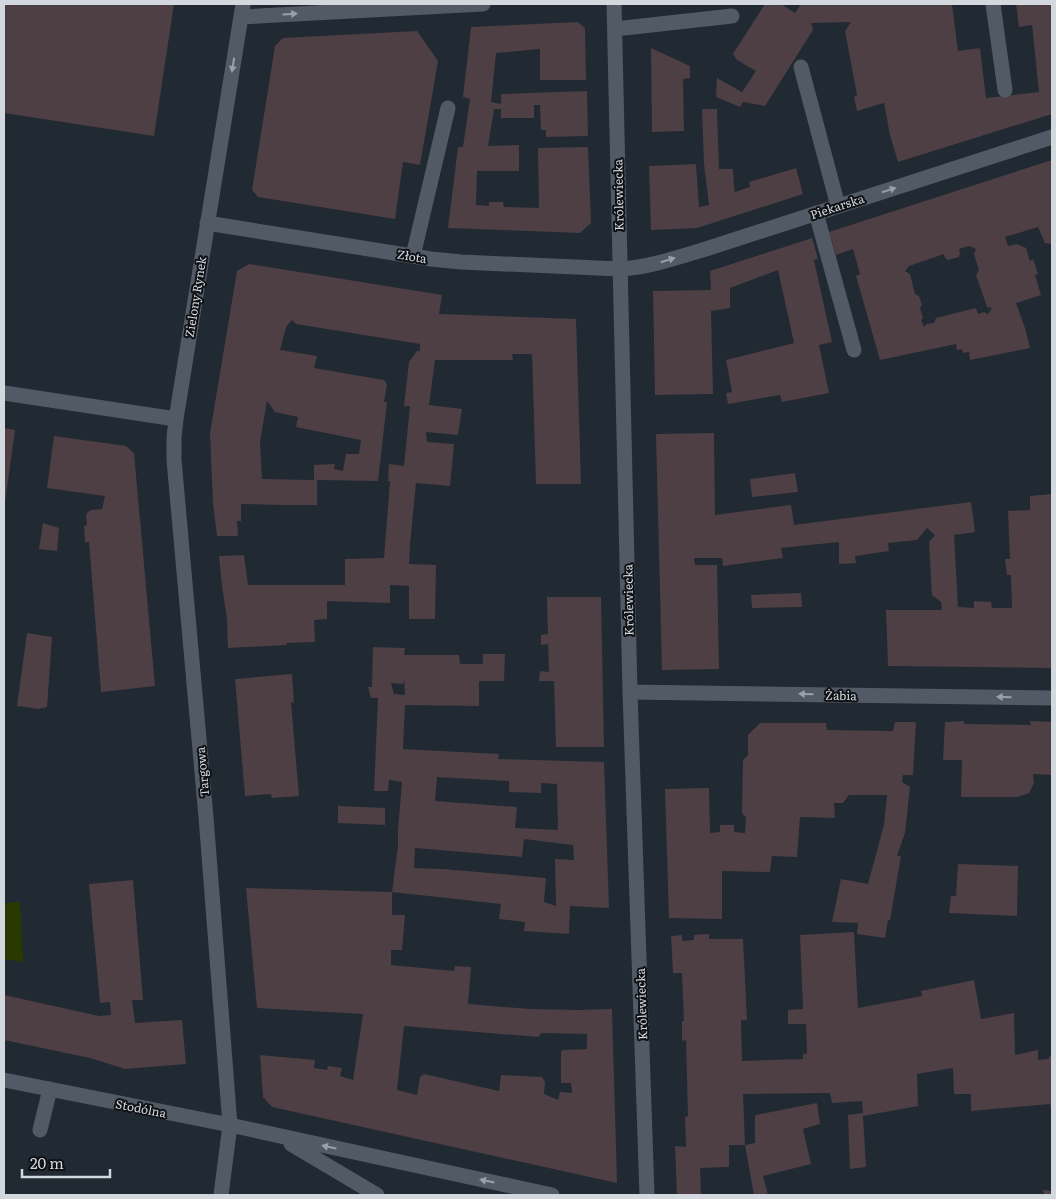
<svg xmlns="http://www.w3.org/2000/svg" width="1056" height="1199" viewBox="0 0 1056 1199" font-family="Literata,serif">
  <style>
    .green { fill: #2a3900 }
    .building { fill: #4d3f44; fill-rule: evenodd }
    .lines { fill: none; stroke-linecap: round; stroke-linejoin: round }
    .minor { stroke: #525b65; stroke-width: 15 }
    .oneway { fill: #99a0a8 }
    .labels { text-anchor: middle; dominant-baseline: central; stroke-width: 4; stroke-linejoin: round; paint-order: stroke }
    .street-label { font-size: 12px; fill: #d3d8de; stroke: #0e1115 }
  </style>
  <rect width="100%" height="100%" fill="#212932"/>
  <path class="green" d="M20 902 23 962 4 959V903Z"/>
  <path class="building" d="M4 4H174L154 136 4 113Z
    M765 4H781L795 13 801 4H952L958 51 980 48 986 98 1039 92 1032 25 1019 27 1016 4H1052V114L898 162 890 135 884 103 857 111 854 97 857 95 845 31 851 22 811 23 813 30 765 106 743 102 740 107 716 97 717 78 742 92 756 71 737 60 733 54Z
    M578 22 585 28 586 80H540V49L496 53 491 102 501 104V94L587 91 588 136 546 137V130H541L540 105H534V118H501V109H494L488 146 519 145V171H477L476 205 489 206V202H503L504 207 539 208 538 148 588 147 591 223 580 233 448 228 458 147H463L470 99 463 97 471 27Z
    M417 31 438 61 420 165 403 162 395 219 258 197 252 190 275 46 283 38Z
    M651 48 690 66V78L683 79 684 131 652 132Z
    M702 109H717L719 169H733L734 186 735 192 750 187 749 182 796 168 803 194 697 228 651 230 649 166 696 164 699 207 709 205 704 164Z
    M1052 160V221L1051 222 1052 244 1045 243 1038 227 1005 237 1008 246 1017 244 1026 248 1030 261 1033 259 1038 274 1035 275 1041 295 1016 303 1025 328 1030 348 970 360 969 352 963 353 962 349 957 350 956 344 880 360 856 276 860 274 853 249 836 255 829 232ZM969 246 976 249 974 254 979 270 976 275 987 307 992 308 988 314 984 312 978 314 976 308 936 318 934 323 927 324 924 327 921 320 923 318 920 308 922 305 919 296 915 294 910 274 905 271 909 266 944 254 945 258 948 260 959 257 960 253 959 249Z
    M812 238 818 259 814 260 832 342 819 345 829 393 782 402 780 395 728 404 726 393 732 392 726 360 794 343 778 270 730 288V308L711 311 713 394 655 395 653 291 711 290 710 271Z
    M249 264 442 295 439 314 576 319 581 484H536L532 354H512L513 360H435L429 405 462 409 458 435 426 432 427 442 454 444 450 486 416 483 410 545 409 564 436 565 435 619H409V586L390 585V603L327 601V619L314 620 315 642 286 643 287 645 228 648 227 619 222 586 219 556 244 555 248 585H345V559L384 558 390 481H388L389 464 404 466 410 406H404L409 362 417 351H420V344L296 324 292 320 286 327 280 350 317 356 314 368 384 380 387 384 384 402H387L378 481 317 480V505H283L241 504V521H237L238 536H217L213 503 210 433 237 271ZM267 401 275 412 298 417 296 427 361 440 359 454H346L343 471 334 469 335 464 314 465V480L262 479 260 442Z
    M4 428 15 430 5 502H4Z
    M714 433 715 515 791 505 794 525 971 502 975 532 954 535 958 607 974 608V601L991 602 992 608H1012L1011 575H1007L1005 559H1010L1008 511 1030 510V496L1052 494V668L888 666 886 610H942L941 602 932 595 929 542 935 535 927 528 917 540 888 543 889 551 855 556 856 563 839 564V542L781 548 783 558 723 566 722 558H694L695 565H717L719 669 662 670 656 434Z
    M54 436 126 446 134 453 155 686 101 692 90 554 89 542H85L84 526 87 525 86 516 87 513 91 510 102 509 105 496 47 488Z
    M795 473 798 492 752 497 750 479Z
    M43 523 59 528 57 551 39 549Z
    M801 593 802 607 752 608 751 595Z
    M547 597H601L604 747H556L554 681H539L540 671 549 672 548 644 541 645V635L548 634Z
    M27 633 52 637 47 707 39 709 17 706Z
    M373 647 405 648 404 655H459L460 664H483V654H505L504 681H479V706L405 705 403 749 499 754 498 759 604 762 609 908 570 906 569 934 524 931 525 922 499 919 501 904 392 892 398 846V829L402 782 389 780 388 791H374L378 698H371L368 687H372ZM404 680 405 695 394 694 391 683 403 684ZM437 777 509 781V792L541 793V783L557 784 558 830 515 828 517 807 435 801ZM524 839 573 845 574 860 555 859 556 906 544 902 546 878 443 869 414 868 415 848 522 857Z
    M292 674 294 703 291 702 299 796 272 798 271 794 245 796 235 679Z
    M964 721V724L1031 725 1030 721 1052 722V775L1033 774 1034 783 1029 793 1017 797H961L962 760H943L945 722Z
    M895 722H916L913 775H903L902 782 910 787 905 833 897 856H901L890 920H888L885 938 857 934 858 923 832 922 841 879 868 884 884 825 887 795H849L843 803H834L835 818 800 817 797 857 772 856 770 872 722 871V919L669 918 665 789 709 788 710 833 720 832V825H734V832L745 833 746 817 742 813 743 760 748 755V735L760 723H826L827 730 893 731Z
    M338 806 385 808V825L338 823Z
    M958 864 1018 866 1017 916 949 913 951 896H956Z
    M133 880 143 1000H132L135 1023 182 1020 186 1064 125 1069 90 1058 4 1040V995L99 1016 111 1015 110 1002 100 1003 89 884Z
    M246 888 392 892V915H405L402 950H391V965L454 971 455 966 471 967 468 1004 530 1009 578 1010 612 1009 617 1183 272 1107 263 1097 260 1055 315 1060 314 1068 327 1070 328 1066 342 1068 340 1076 353 1080 363 1014 257 1008ZM404 1026 539 1037 541 1033 587 1034V1049L563 1050 561 1052V1083H571L572 1093 560 1092 558 1100 544 1094 545 1082 542 1077 501 1075 499 1091 424 1074 420 1077 417 1095 397 1090Z
    M854 932 858 1008 922 996 921 991 974 980 981 1019 1014 1013 1015 1055 1038 1050V1060L1048 1059 1052 1053V1111H1051L1050 1104 971 1111V1094H954L953 1068 917 1074 918 1106 863 1116 866 1167 850 1169 848 1115 863 1113 862 1101 832 1103 830 1093 743 1094 745 1145 755 1143V1115L817 1103 820 1124 803 1129 811 1164 763 1176 768 1195H754L745 1145H729V1167L700 1168 701 1195H677L675 1146 686 1147 685 1117 688 1116 686 1040 682 1041V1021H684L682 973H673L671 936 682 935V941L694 940V935L709 934V939H743L747 1020H741L742 1061 803 1059V1054H807L806 1024H788V1010L803 1009 800 935Z
    M1043 1190 1052 1191V1195H1044Z"/>
  <g class="lines">
    <path class="minor" d="M614 4 630 692 647 1195
      M993 4 1005 90
      M241 17 483 4
      M615 29 732 16
      M801 67 838 206
      M816 213 854 350
      M207 223 431 259 461 262 620 269C651 267 679 257 709 248L1052 137
      M413 256 448 108
      M4 393 176 419
      M630 692 1052 698
      M4 1080 230 1125 552 1195
      M40 1130 50 1089
      M291 1144 377 1195
      M221 1195 230 1125 206 817 174 460V438L176 419 243 4"/>
  </g>
  <defs><path id="oneway-solid" d="M-6-.8H1V-3.2L6.5 0L1 3.2V.8H-6Z" transform="scale(1.25)"/></defs>
  <g class="oneway">
    <use href="#oneway-solid" transform="translate(290 14) rotate(-3)"/>
    <use href="#oneway-solid" transform="translate(233 65) rotate(99)"/>
    <use href="#oneway-solid" transform="translate(889 190) rotate(-18)"/>
    <use href="#oneway-solid" transform="translate(668 260) rotate(-17)"/>
    <use href="#oneway-solid" transform="translate(806 694) rotate(-179)"/>
    <use href="#oneway-solid" transform="translate(1004 697) rotate(-179)"/>
    <use href="#oneway-solid" transform="translate(329 1147) rotate(-168)"/>
    <use href="#oneway-solid" transform="translate(487 1181) rotate(-168)"/>
  </g>
  <g class="labels">
    <g class="street-label">
      <text transform="translate(618 195) rotate(-91)">Królewiecka</text>
      <text transform="translate(837 206) rotate(-18)">Piekarska</text>
      <text transform="translate(412 256) rotate(9)">Złota</text>
      <text transform="translate(195 297) rotate(-81)">Zielony Rynek</text>
      <text transform="translate(628 600) rotate(-91)">Królewiecka</text>
      <text transform="translate(841 695) rotate(1)">Żabia</text>
      <text transform="translate(202 772) rotate(-95)">Targowa</text>
      <text transform="translate(641 1004) rotate(-92)">Królewiecka</text>
      <text transform="translate(141 1108) rotate(11)">Stodólna</text>
    </g>
  </g>
  <rect width="1056" height="1199" fill="none" stroke="#d3d8de" stroke-width="10"/>
  <path d="M22 1169v8h88v-8" fill="none" stroke="#d3d8de" stroke-width="2.5"/>
  <text x="30" y="1169" font-size="15" fill="#d3d8de" stroke="#0e1115" stroke-width="4" paint-order="stroke">20 m</text>
</svg>
